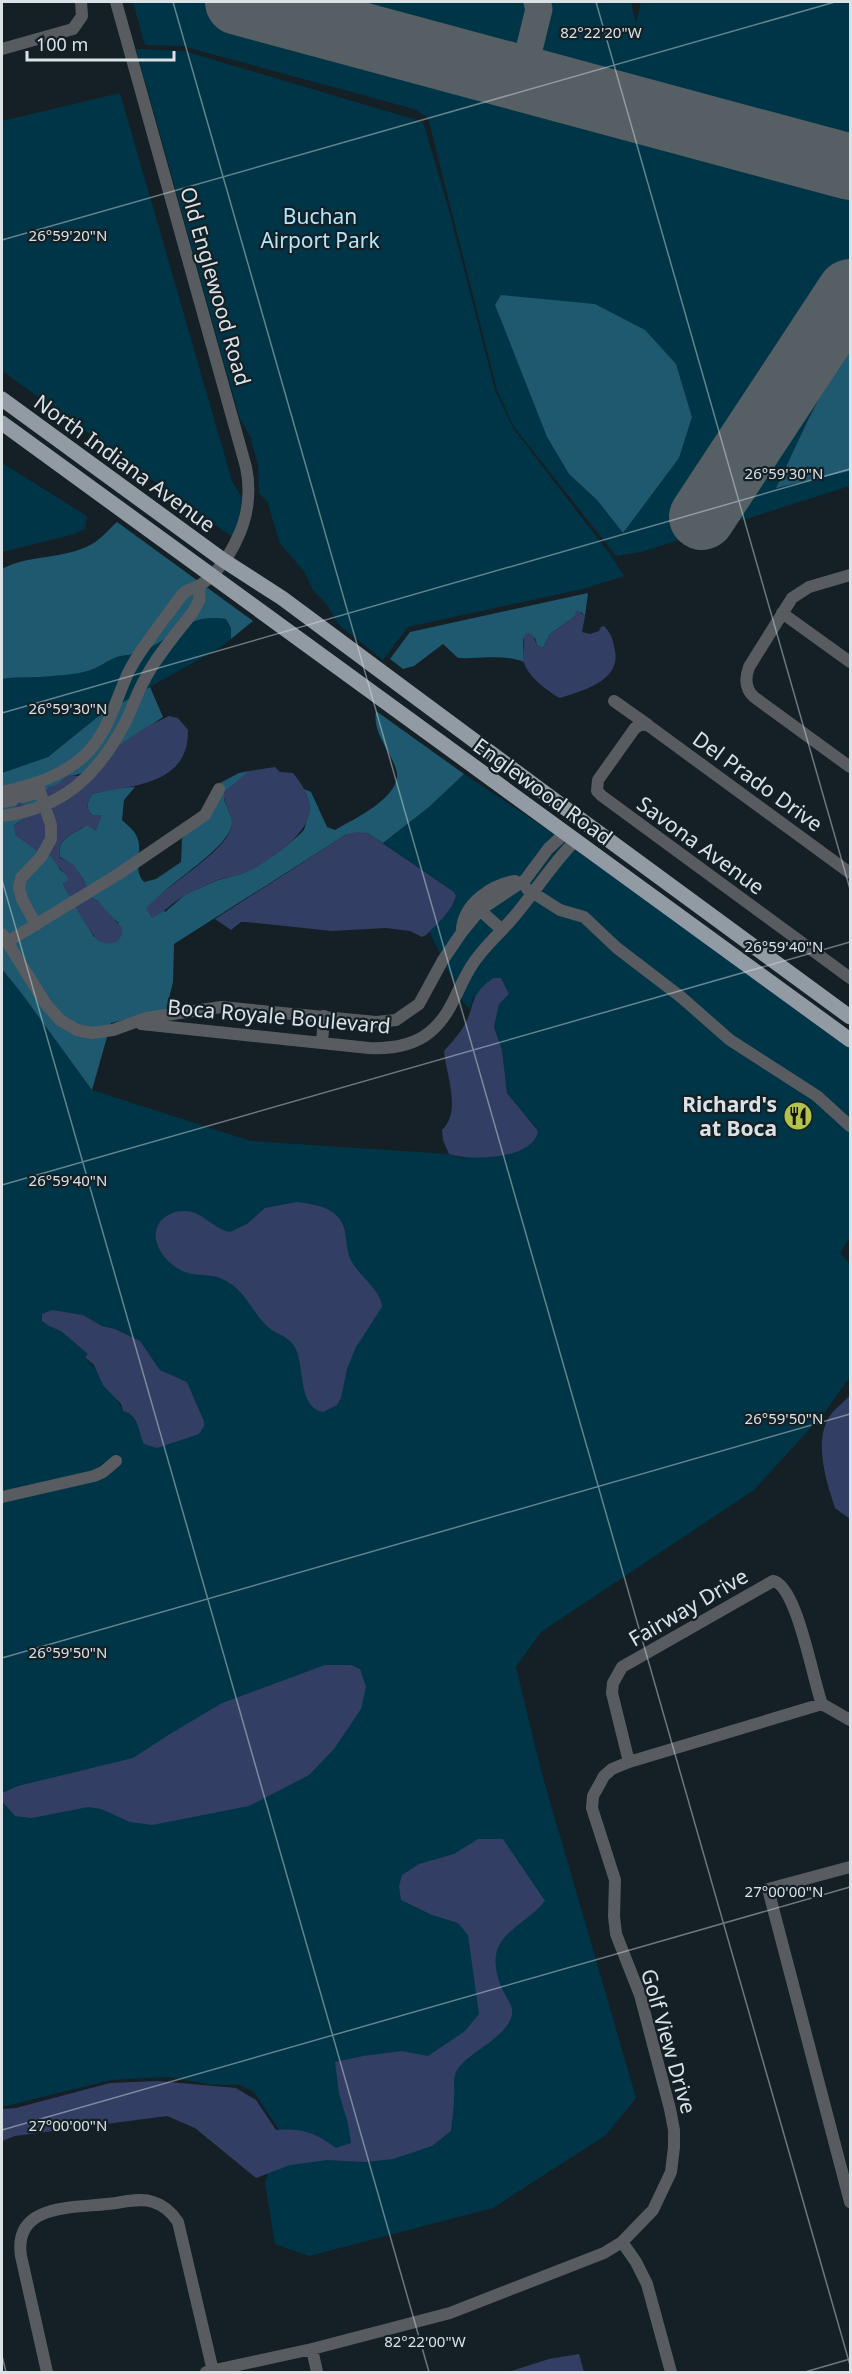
<svg xmlns="http://www.w3.org/2000/svg" width="852" height="2374" viewBox="0 0 852 2374" font-family="'Noto Sans',sans-serif">
  <style>
    .green { fill: #003547; fill-rule: evenodd }
    .forest { fill: #1e596f }
    .water { fill: #333e65 }
    .lines { fill: none; stroke-linecap: round; stroke-linejoin: round }
    .taxiway { stroke: #566064; stroke-width: 27 }
    .runway { stroke: #566064; stroke-width: 66 }
    .minor { stroke: #585c60; stroke-width: 12 }
    .major { stroke: #929ba4; stroke-width: 15 }
    .ticks { fill: none; stroke: #dbe2e6; stroke-width: 1.5; stroke-opacity: 0.45 }
    .labels { text-anchor: middle; dominant-baseline: central; stroke-width: 4.5; stroke-linejoin: round; paint-order: stroke }
    .park-label { font-size: 21px; fill: #b3e5fb; stroke: #142025 }
    .street-label { font-size: 21px; fill: #dbe2e6; stroke: #142025 }
    .poi-label { font-size: 21px; font-weight: bold; fill: #dbe2e6; stroke: #142025; text-anchor: end }
    .ticks-label { font-size: 15px; text-anchor: middle; fill: #dbe2e6; stroke: #142025; stroke-width: 4.5; stroke-linejoin: round; paint-order: stroke }
  </style>
  <rect width="100%" height="100%" fill="#142025"/>
  <path class="green" d="M133 2H631L636 23 641 2H850V339L808 420 777 487 850 471V486L641 552 616 556 514 427 497 390 428 118 414 109 182 46 145 45ZM501 296 676 364 692 417 679 458 623 533 597 500 569 474 547 437 495 305Z
    M136 49 184 51 423 122 447 203 495 390 513 428 612 557 624 576 583 589 408 627 383 660 339 625 327 605 313 590 305 573 280 543 267 501 259 493 258 464 250 436 240 419Z
    M120 93 232 481 242 498 239 521 232 537 2 371V121Z
    M2 463 87 516 85 529 71 535 2 552Z
    M212 616 226 619 231 628V639L221 647 100 715 48 757 2 773V679L17 676H52L94 669 101 663 117 657 128 655 189 622Z
    M464 774 565 841 850 1048V1237L840 1253 850 1264V1377L824 1413 754 1490 541 1632 516 1667 540 1767 636 2098 606 2135 493 2208 309 2256 275 2244 265 2183 280 2131 254 2092 240 2085H214L168 2077 111 2080 2 2107V969L22 994 92 1090 251 1141 449 1154 463 1158 538 1131 507 1093 502 1050 494 1027 499 1004 509 994 473 997 470 1009 463 1002 429 931 452 906 456 896 454 892 383 843 429 807ZM42 1314 83 1315 102 1326 115 1329 133 1338 149 1354 160 1370 187 1382 204 1421 142 1438C139 1426 136 1415 123 1411 121 1405 93 1364 88 1361V1354L61 1330 49 1326 42 1321Z"/>
  <path class="forest" d="M501 295 595 304 645 330 676 364 692 417 679 458 623 533 597 500 569 474 547 437 495 305Z
    M850 339V471L776 488 808 420Z
    M117 522 253 621 231 639V628L226 619C184 612 174 640 139 652 132 655 124 655 117 657 108 660 101 666 93 669 81 674 64 675 52 676 35 678 19 676 2 679V569C29 554 64 560 92 544 101 539 109 529 117 522Z
    M588 593 585 616 581 612 550 634 543 648 537 645 535 638H523L524 662C504 654 480 659 458 658L443 644 414 666 403 669 390 659 410 632Z
    M150 687 163 717 111 751 86 772 65 778 58 785 49 787 47 801 16 808 24 819 14 825 54 857 60 870 68 875V881L63 884 94 937 119 923 108 915 98 901 90 897 83 879 73 865 60 857C56 838 73 835 86 825L89 826 101 815H92C85 808 87 802 92 794L118 788 135 787 124 800 122 820C126 824 133 829 136 835 145 851 131 868 144 882L156 879 181 862 182 839 220 783 239 773 249 771 224 799C226 806 231 814 232 821 235 844 170 882 156 900L165 912 186 894 218 880 241 874 256 867 280 851 298 836 304 830 310 808 304 789 311 792 327 827 335 830C352 820 395 800 397 777 398 766 387 752 383 742 378 733 374 722 376 711L464 774 429 807 383 843 367 833 347 834 174 944 173 982 166 1010 111 1023 92 1090 22 994 2 969V773L48 757 100 715Z"/>
  <path class="water" d="M577 610 585 616 582 632 590 634 599 631 601 627 604 626C612 634 613 641 615 651 621 681 581 691 560 698 548 692 528 676 524 663 522 655 526 646 523 638L527 633 532 634 537 645 543 648 550 634 574 617Z
    M169 716 178 718 188 730C189 786 131 785 92 794 87 802 85 808 92 815H102L96 831 86 825C72 835 56 838 60 858L73 864 83 879 90 897 98 901 122 928V935L117 942C110 944 105 944 99 941 91 936 69 895 63 884L68 881 67 876C57 868 55 858 43 850L37 851 15 835 14 825 24 819 16 808V803H21L24 806 35 804 49 787 58 784 69 775 78 776 86 772 111 751 146 727Z
    M275 767 280 772 293 773C301 783 311 797 310 810 307 837 265 864 242 874 234 877 224 877 215 881 206 885 195 890 186 895 174 901 165 912 152 918L146 909C161 888 231 850 232 824 232 813 223 804 224 792L249 771Z
    M357 832 367 833 378 840 454 892 456 896 452 906 443 918 426 935 422 937 410 931 386 928 332 931 246 922H241L231 930 215 919 347 834Z
    M493 978H501L509 994 499 1004 494 1027 502 1050 507 1093 538 1131C533 1160 471 1161 449 1154L443 1140 442 1130C462 1111 446 1075 444 1051 450 1044 457 1037 462 1029 477 1007 466 998 493 978Z
    M297 1202C311 1204 326 1205 337 1216 349 1227 344 1246 351 1260 359 1277 381 1289 382 1307L356 1347 347 1369 341 1398 337 1405 323 1412C294 1406 308 1356 290 1341 283 1334 273 1333 267 1326 255 1315 248 1298 235 1287 217 1273 212 1277 193 1274 178 1272 161 1258 157 1243 154 1235 156 1228 160 1222 166 1214 176 1211 185 1211 202 1211 213 1229 230 1232L247 1224 265 1208Z
    M52 1310 83 1315 102 1326 115 1329 140 1341 160 1370 187 1382 204 1421V1426L199 1434 157 1448 144 1444C138 1432 140 1416 123 1411L121 1404 103 1385 94 1365 85 1357 88 1354 61 1331 49 1326 42 1321V1314Z
    M850 1395V1519L835 1508C827 1483 814 1445 828 1419 832 1410 844 1403 850 1395Z
    M325 1665H351L360 1669 366 1687 361 1709 334 1749 309 1775 249 1806 152 1825 130 1822 101 1809 88 1807 32 1818 15 1816 2 1801V1793L18 1786 133 1758 170 1734 222 1703Z
    M478 1839H503L545 1901C520 1931 481 1935 501 1986 504 1995 514 2005 512 2015 505 2041 460 2055 455 2075 453 2082 455 2091 454 2098 454 2109 452 2120 451 2131L432 2146 393 2159 365 2162 327 2160 290 2165 256 2178 195 2128 167 2116 15 2136 2 2141V2109L16 2108 110 2083 158 2081 236 2088 256 2100 276 2130C302 2128 316 2133 336 2148L351 2143 348 2124 339 2093 335 2062 363 2056 402 2051 428 2056 465 2031 479 2014 468 1935 458 1923 432 1915 401 1900 399 1886 402 1875 419 1864 454 1854Z
    M579 2354 584 2372H508L549 2359Z"/>
  <g class="lines">
    <path class="taxiway" d="M522 78 539 9 537 2"/>
    <path class="runway" d="M238 2 850 167
      M702 517 850 292"/>
    <path class="minor" d="M2 49 73 29 82 16 81 2
      M850 575 809 587 792 598 749 667C745 678 745 689 754 697L850 767
      M782 613 850 662
      M614 701 648 725
      M2 792C32 785 61 777 84 756 109 733 115 700 129 671 141 647 165 619 181 596 186 589 193 589 200 585 215 576 230 555 237 539 248 517 251 491 246 467L116 2
      M22 797 40 792
      M2 802 13 800
      M2 816C64 808 98 775 126 721 133 707 137 692 145 679 157 655 177 633 193 612L199 601 200 585
      M850 873 649 726 642 724 635 728 598 780 597 791 602 796 850 978
      M527 889 560 910 584 917 617 948 681 997 730 1040 817 1096 850 1126
      M480 910 502 930
      M36 925 22 899 19 888 21 878 41 857 51 839V825L37 783
      M462 928C465 903 491 885 515 881
      M2 934 46 1004 60 1020 77 1030 92 1033 113 1030 146 1018 221 1007 376 1022 396 1020 419 1004 443 960 462 932 480 910 525 880 548 849 564 834
      M7 942 117 875 205 815 219 789
      M141 1024 369 1048C391 1049 413 1046 430 1032 452 1014 457 988 472 965 484 946 503 931 517 913 537 889 553 863 575 841
      M322 1043 324 1016
      M2 1497 94 1476 103 1472 116 1461
      M629 1762 612 1693 613 1683 622 1667 773 1581C797 1585 813 1681 822 1704
      M850 1867 768 1889 850 2202
      M622 2242 636 2262 647 2284 671 2372
      M312 2349 317 2372
      M47 2372 21 2256C13 2204 72 2208 107 2204 121 2203 140 2197 153 2202 164 2205 172 2213 178 2222L213 2371
      M206 2372 312 2349 450 2313 604 2253 622 2242 653 2210 671 2172 674 2147V2130L670 2109 640 1995 616 1934 614 1916 615 1880 592 1808 593 1796 604 1776 612 1769 629 1762 822 1704 850 1720"/>
    <path class="major" d="M2 399 223 560 282 598 565 808 850 1017
      M2 423 850 1040"/>
  </g>
  <path class="ticks" d="M173 2 850 2365M596 2 850 889M2 240 835 2M2 713 850 469M2 880 429 2372M2 1185 850 942M2 1658 850 1414M2 2130 850 1887M2 2356 6 2372M805 2372 850 2359"/>
  <defs>
    <g id="restaurant-disc" transform="scale(1.5)"><circle r="9.5" fill="#b3c24b" stroke="#142025"/><path d="M-5-6h1v4h1v-4h1v4h1v-4h1v5L-1.5 .5V6h-2V.5L-5-1ZM5-6V6H3V1.5H1.5Q1.5-4 5-6Z" fill="#111"/></g>
  </defs>
  <g fill-rule="evenodd">
    <use href="#restaurant-disc" x="798" y="1116"/>
  </g>
  <g class="labels">
    <g class="park-label">
      <text x="320" y="216">Buchan<tspan x="320" dy="24">Airport Park</tspan></text>
    </g>
    <g class="street-label">
      <text transform="translate(216 286) rotate(74)">Old Englewood Road</text>
      <text transform="translate(125 463) rotate(36)">North Indiana Avenue</text>
      <text transform="translate(758 781) rotate(36)">Del Prado Drive</text>
      <text transform="translate(543 791) rotate(36)">Englewood Road</text>
      <text transform="translate(701 845) rotate(36)">Savona Avenue</text>
      <text transform="translate(279 1016) rotate(5)">Boca Royale Boulevard</text>
      <text transform="translate(688 1607) rotate(-30)">Fairway Drive</text>
      <text transform="translate(669 2041) rotate(74)">Golf View Drive</text>
    </g>
    <g class="poi-label">
      <text x="777" y="1104">Richard's<tspan x="777" dy="24">at Boca</tspan></text>
    </g>
  </g>
  <g class="ticks-label">
    <text x="601" y="38">82°22'20"W</text>
    <text x="68" y="241">26°59'20"N</text>
    <text x="784" y="479">26°59'30"N</text>
    <text x="68" y="714">26°59'30"N</text>
    <text x="784" y="952">26°59'40"N</text>
    <text x="68" y="1186">26°59'40"N</text>
    <text x="784" y="1424">26°59'50"N</text>
    <text x="68" y="1658">26°59'50"N</text>
    <text x="784" y="1897">27°00'00"N</text>
    <text x="68" y="2131">27°00'00"N</text>
    <text x="425" y="2347">82°22'00"W</text>
  </g>
  <rect width="852" height="2374" fill="none" stroke="#dbe2e6" stroke-width="6"/>
  <path d="M27 51v9h147v-9" fill="none" stroke="#dbe2e6" stroke-width="3"/>
  <text x="36" y="51" font-size="18" fill="#dbe2e6" stroke="#142025" stroke-width="4.5" paint-order="stroke">100 m</text>
</svg>
